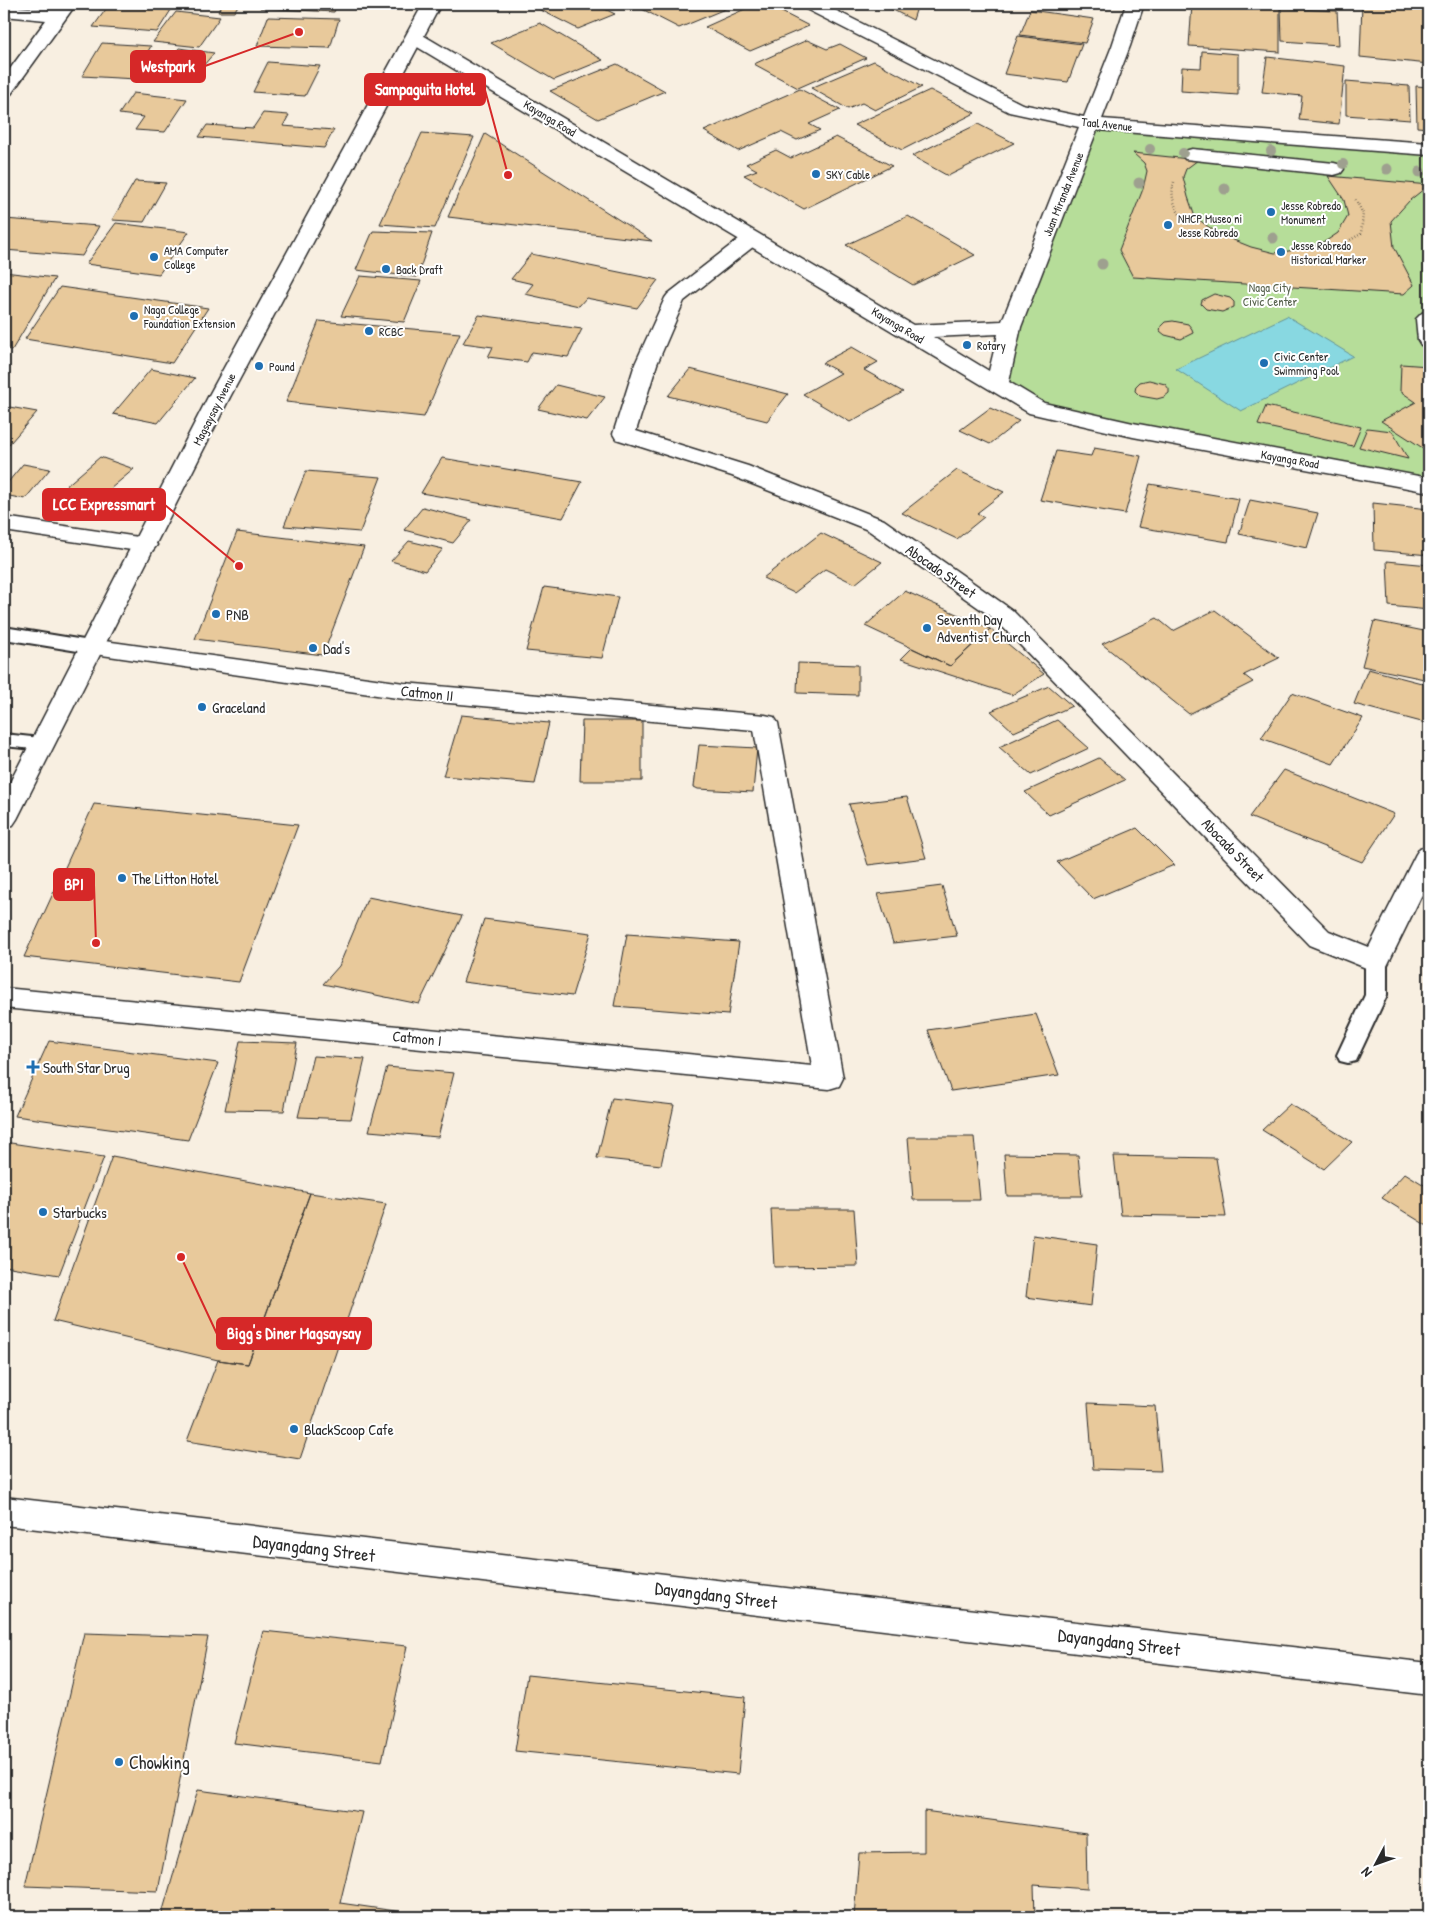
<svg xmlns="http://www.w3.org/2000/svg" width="1433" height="1921" viewBox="0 0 1433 1921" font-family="'Patrick Hand',sans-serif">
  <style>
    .green { fill: #b6dd99; stroke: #708462 }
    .water { fill: #88d8e1; stroke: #639398 }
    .building { fill: #e8c99b; stroke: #2b2b2b }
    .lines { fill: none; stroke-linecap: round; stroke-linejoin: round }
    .service-casing { stroke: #2b2b2b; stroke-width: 4 }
    .pedestrian-casing { stroke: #2b2b2b; stroke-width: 3 }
    .minor-casing { stroke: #2b2b2b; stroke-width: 3 }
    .tertiary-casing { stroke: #2b2b2b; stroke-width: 3 }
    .secondary-casing { stroke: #2b2b2b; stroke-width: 3 }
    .path { stroke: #2b2b2b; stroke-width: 2.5; stroke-dasharray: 0.5 2.5; stroke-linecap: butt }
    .service { fill: #fff; fill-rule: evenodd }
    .pedestrian { fill: #fff; fill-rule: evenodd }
    .minor { fill: #fff; fill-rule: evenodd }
    .tertiary { fill: #fff; fill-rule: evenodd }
    .secondary { fill: #fff; fill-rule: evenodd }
    .tree { fill: #9ea08f }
    .poi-dot { fill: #1f6fb2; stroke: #fff; stroke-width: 2 }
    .labels { text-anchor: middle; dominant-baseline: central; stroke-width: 4; stroke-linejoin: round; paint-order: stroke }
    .far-street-label { font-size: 12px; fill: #2b2b2b; stroke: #fff }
    .far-poi-label { font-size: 12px; fill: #2b2b2b; stroke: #fff; text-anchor: start }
    .far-park-label { font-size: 12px; fill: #55604c; stroke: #fff }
    .street-label { font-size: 15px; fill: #2b2b2b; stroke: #fff }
    .poi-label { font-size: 15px; fill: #2b2b2b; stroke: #fff; text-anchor: start }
    .near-street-label { font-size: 18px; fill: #2b2b2b; stroke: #fff }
    .near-poi-label { font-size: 18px; fill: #2b2b2b; stroke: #fff; text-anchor: start }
    .leader { fill: none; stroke: #d62828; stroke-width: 2 }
    .callout-dot { fill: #d62828; stroke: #fff; stroke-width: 2 }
    .callout { fill: #d62828; stroke: #d62828; stroke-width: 2 }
    .callout-label { font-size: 16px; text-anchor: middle; font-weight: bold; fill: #fff }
  </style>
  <rect width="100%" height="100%" fill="#f8efe1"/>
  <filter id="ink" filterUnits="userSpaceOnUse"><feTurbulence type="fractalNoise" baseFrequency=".02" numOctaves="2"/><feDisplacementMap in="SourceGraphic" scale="10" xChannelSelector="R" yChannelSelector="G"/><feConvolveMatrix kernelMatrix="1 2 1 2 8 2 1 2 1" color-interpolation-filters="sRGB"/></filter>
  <g filter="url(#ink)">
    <path class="green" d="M1090 124 1429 149V484L1037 408 997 385Z"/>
    <path class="water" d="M1287 316 1353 356 1241 411 1176 369Z"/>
    <path class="building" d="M222 4H239L234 12H218Z
      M262 4H337L334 12 260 8Z
      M529 4H595L615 14 578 29Z
      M601 4H626L612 9Z
      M655 4H737L679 28 642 9Z
      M756 4H766L809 26 750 51 705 27Z
      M881 4H918L913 20Z
      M1207 4H1280V52L1189 46 1192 5 1207 6Z
      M1362 4H1429V64L1360 57Z
      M109 5 171 10 157 32 93 27Z
      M1281 8 1337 11 1339 45 1282 41Z
      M1030 10 1094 19 1085 43 1020 35Z
      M176 12 220 17 199 47 153 42Z
      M268 17 339 19 330 48 257 46Z
      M540 23 603 60 554 80 491 43Z
      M1018 36 1082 44 1068 82 1004 74Z
      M807 40 827 49 840 44 866 58 798 88 754 64Z
      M102 43 151 46 134 76 136 79 82 76Z
      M179 48 214 53 192 79 157 74Z
      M1202 51 1238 54V95L1181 91 1182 67 1201 68Z
      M1267 57 1345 66 1339 124 1299 120 1302 96 1262 92Z
      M874 61 922 87 875 110 862 103 848 109 811 88Z
      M268 62 320 66 305 96 253 92Z
      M617 64 665 91 598 119 550 91Z
      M1346 81 1409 86 1410 120 1346 115Z
      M1416 86 1429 87V128L1417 127Z
      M800 89 840 110 809 124 820 130 797 140 781 132 738 151 704 131Z
      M930 90 975 113 902 150 854 125Z
      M133 93 187 99 165 132 135 130 144 117 119 114Z
      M263 113 289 115 283 126 334 130 324 148 199 137 207 125 253 128Z
      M978 124 1014 143 948 176 912 156Z
      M422 133 474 137 435 228 380 224Z
      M485 134 652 241 448 217Z
      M836 137 892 166 804 209 744 175 757 170 746 164 776 150 791 158Z
      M1133 153 1198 160 1186 169 1183 177 1188 197 1195 217 1213 230 1231 239 1251 247 1275 253 1309 248 1326 241 1338 233 1348 216 1344 200 1328 176 1429 185 1410 200 1391 221 1394 247 1414 285 1404 294 1133 277 1119 250 1143 189 1147 171 1144 163Z
      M135 181 166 183 144 222 112 220Z
      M908 216 975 255 913 285 846 245Z
      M4 219 99 226 82 256 4 250Z
      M116 223 189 232 159 274 86 264Z
      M373 231 432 233 417 277 356 270Z
      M531 254 658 280 637 308 586 298 579 306 525 294 533 284 511 279Z
      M4 272 55 278 12 350 4 349Z
      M360 276 421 281 404 322 341 316Z
      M60 287 208 308 172 363 25 339Z
      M1214 294 1230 298 1234 302V307L1222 312 1206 309 1201 304 1202 300Z
      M479 315 582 329 568 357 532 352 527 362 488 357 493 347 463 343Z
      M319 321 460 333 424 417 286 402Z
      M1173 321 1188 324 1192 329 1193 333 1181 339 1165 335 1160 331 1161 326 1165 322Z
      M852 347 878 362 864 370 903 392 850 422 803 394 841 373 822 363Z
      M1401 364 1429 366V452L1381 421 1416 402 1400 391Z
      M151 369 195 378 158 423 113 414Z
      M690 369 788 394 767 421 668 396Z
      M1149 380 1165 384 1169 389V393L1164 397 1157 399 1140 396 1135 391 1136 386 1140 382Z
      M556 385 605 397 587 420 538 409Z
      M4 406 37 412 4 450Z
      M1266 406 1361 427 1353 446 1258 425Z
      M990 408 1019 421 990 444 960 430Z
      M1367 428 1392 431 1408 459 1359 447Z
      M1094 448 1141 456 1125 514 1040 500 1056 451 1091 456Z
      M100 457 134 469 91 505 58 493Z
      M442 458 582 482 563 518 421 493Z
      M23 464 50 469 25 499 4 495V487Z
      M957 470 1004 492 977 513 984 517 957 539 902 513Z
      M306 471 381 477 360 532 284 526Z
      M1150 484 1239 499 1228 542 1138 527Z
      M1250 500 1318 513 1307 548 1239 534Z
      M1373 503 1429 509V555L1374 550Z
      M423 507 472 520 453 543 404 530Z
      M237 532 364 547 323 655 195 639Z
      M821 533 882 562 855 584 825 569 794 593 763 578Z
      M409 541 443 549 425 571 391 561Z
      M1387 561 1429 565V610L1389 606Z
      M544 587 618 597 602 658 526 651Z
      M905 591 990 629 950 666 865 626Z
      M1215 610 1279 658 1244 675 1253 682 1189 714 1102 644 1157 618 1173 631Z
      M1374 621 1429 632V680L1362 666Z
      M990 629 1044 674 1012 695 901 659 912 648 950 666Z
      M798 663 858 665V695L797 693Z
      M1368 669 1429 685V724L1354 704Z
      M1049 686 1072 706 1014 732 991 711Z
      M1292 693 1363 718 1333 764 1261 738Z
      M461 715 549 723 535 784 443 776Z
      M1057 720 1089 748 1031 775 999 747Z
      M582 721H642V781H580Z
      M699 745 757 748 753 792 698 789 694 787Z
      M1099 758 1125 780 1049 815 1025 792Z
      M1284 770 1394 814 1362 862 1249 817Z
      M907 797 926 858 868 865 849 804Z
      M94 804 298 825 239 982 24 957Z
      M1137 828 1174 865 1093 899 1057 862Z
      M942 886 957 936 893 943 878 894Z
      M368 897 462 916 419 1004 323 984 339 966Z
      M484 919 591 933 572 996 463 982Z
      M627 934 739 942 728 1015 614 1006Z
      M1036 1014 1059 1075 951 1091 928 1030Z
      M49 1041 218 1063 188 1140 15 1116Z
      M240 1041 297 1043 284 1111 225 1110Z
      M313 1056 365 1059 351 1119 298 1117Z
      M387 1067 454 1073 438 1137 369 1131Z
      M612 1098 674 1105 661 1165 597 1158Z
      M1290 1104 1352 1142 1324 1169 1262 1130Z
      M908 1137H974L980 1200H913Z
      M4 1142 104 1157 59 1275 4 1266Z
      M1004 1154 1078 1155 1082 1196H1007Z
      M112 1156 310 1193 248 1364 218 1360 53 1321Z
      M1114 1156 1216 1158 1226 1217 1121 1215Z
      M1405 1173 1429 1188V1227L1382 1198Z
      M310 1193 386 1204 300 1459 187 1441 218 1360 248 1364Z
      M771 1209H854L858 1266 774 1267Z
      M1033 1235 1097 1244 1091 1306 1026 1297Z
      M1088 1403 1155 1406 1161 1471 1093 1469Z
      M263 1631 407 1646 382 1761 234 1743Z
      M84 1633 208 1637 158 1891 25 1886Z
      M527 1675 745 1697 738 1774 515 1751Z
      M198 1790 362 1812 340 1903 409 1913V1917H161Z
      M924 1811 1086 1833 1087 1889 1034 1885 1035 1917H854L859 1853 924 1852Z"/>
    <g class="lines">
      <g class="service-casing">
        <path id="service" d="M4 627 90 641 97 643 99 647 97 651 90 653 4 639Z
          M4 734 50 739 53 744 50 749 43 750 4 746Z
          M1376 953 1384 956 1387 961V995L1356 1061 1348 1063 1340 1061 1337 1055 1365 995V961L1368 956Z"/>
      </g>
      <g class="pedestrian-casing">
        <path id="pedestrian" d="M1192 149 1334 163 1341 165 1344 169 1341 173 1334 175 1185 159 1182 155 1185 151Z"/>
      </g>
      <g class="minor-casing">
        <path id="minor" d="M58 4H76L11 94 4 96V77L46 20 4 16V6L54 9Z
          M751 233 758 235 761 239 758 243 684 301 657 364 636 431 748 466 884 520 1012 610 1329 931 1369 947 1416 854 1420 848 1429 845V880L1386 968 1376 971 1366 968 1309 945 996 620 868 530 732 476 616 439 613 434 635 364 665 298 668 294 744 235Z
          M1429 311V346L1421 345 1418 340 1416 319 1422 313Z
          M4 517 145 538 153 540 157 545 153 550 145 552 4 531Z
          M90 639 404 683 765 715 774 717 778 723 843 1078 839 1086 829 1089 4 1008V988L812 1066 754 730 404 699 81 652 78 647 81 642Z"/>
      </g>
      <g class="tertiary-casing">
        <path id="tertiary" d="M801 4H823L1022 104 1084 117 1112 46 1126 4H1144L1130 46 1102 119 1429 143V155L1097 130 1021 327 1009 382 1044 403 1133 423 1429 478V492L1133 437 1029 413 409 42 406 38 409 34 415 33 421 34 913 325 1002 321 1079 127 1009 112 804 8ZM998 334 989 371 933 337Z"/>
      </g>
      <g class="secondary-casing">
        <path id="secondary" d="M423 4H441L230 397 17 819 13 825 4 828V794L208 397Z
          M4 1497 1429 1663V1695L4 1525Z"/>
      </g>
      <path class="path" d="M1174 182C1169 199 1177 212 1188 225
        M1332 250 1361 234 1363 214 1355 198"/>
      <use href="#service" class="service"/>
      <use href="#pedestrian" class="pedestrian"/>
      <use href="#minor" class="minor"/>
      <use href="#tertiary" class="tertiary"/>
      <use href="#secondary" class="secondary"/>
    </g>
    <g class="tree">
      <circle cx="1150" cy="149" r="5"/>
      <circle cx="1271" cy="151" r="5"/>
      <circle cx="1183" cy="153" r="5"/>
      <circle cx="1343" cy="164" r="5"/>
      <circle cx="1387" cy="169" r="5.5"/>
      <circle cx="1420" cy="172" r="5.5"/>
      <circle cx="1139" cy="183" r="5.5"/>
      <circle cx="1225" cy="189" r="5.5"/>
      <circle cx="1320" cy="222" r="5.5"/>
      <circle cx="1273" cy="238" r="5.5"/>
      <circle cx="1102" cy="264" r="5.5"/>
    </g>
  </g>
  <g class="poi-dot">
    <circle cx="816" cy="174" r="5"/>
    <circle cx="1271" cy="212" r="5"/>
    <circle cx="1168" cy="225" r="5"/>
    <circle cx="1281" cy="252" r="5"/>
    <circle cx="154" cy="257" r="5"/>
    <circle cx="386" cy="269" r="5"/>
    <circle cx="134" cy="316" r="5"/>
    <circle cx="369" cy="331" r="5"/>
    <circle cx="967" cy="345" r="5"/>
    <circle cx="1264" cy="363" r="5"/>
    <circle cx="259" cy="366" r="5"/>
    <circle cx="216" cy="614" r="5"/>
    <circle cx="927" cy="628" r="5"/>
    <circle cx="313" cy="648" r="5"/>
    <circle cx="202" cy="707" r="5"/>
    <circle cx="122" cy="878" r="5"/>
    <path d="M30.5 1059.5h5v5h5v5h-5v5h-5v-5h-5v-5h5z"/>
    <circle cx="43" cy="1212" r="5"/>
    <circle cx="294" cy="1429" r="5"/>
    <circle cx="119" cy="1762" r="5"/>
  </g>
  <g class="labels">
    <g class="far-street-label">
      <text transform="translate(550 118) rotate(31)">Kayanga Road</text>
      <text transform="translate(1107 124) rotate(6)">Taal Avenue</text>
      <text transform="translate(1063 194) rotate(-68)">Juan Miranda Avenue</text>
      <text transform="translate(898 325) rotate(31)">Kayanga Road</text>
      <text transform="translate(214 409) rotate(-63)">Magsaysay Avenue</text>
      <text transform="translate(1290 459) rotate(10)">Kayanga Road</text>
    </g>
    <g class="far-poi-label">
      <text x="826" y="174">SKY Cable</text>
      <text x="1281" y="205">Jesse Robredo<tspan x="1281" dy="14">Monument</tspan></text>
      <text x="1178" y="218">NHCP Museo ni<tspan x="1178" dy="14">Jesse Robredo</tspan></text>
      <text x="1291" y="245">Jesse Robredo<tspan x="1291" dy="14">Historical Marker</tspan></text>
      <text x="164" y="250">AMA Computer<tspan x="164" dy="14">College</tspan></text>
      <text x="396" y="269">Back Draft</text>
      <text x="144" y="309">Naga College<tspan x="144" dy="14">Foundation Extension</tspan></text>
      <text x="379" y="331">RCBC</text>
      <text x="977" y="345">Rotary</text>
      <text x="1274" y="356">Civic Center<tspan x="1274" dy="14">Swimming Pool</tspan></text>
      <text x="269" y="366">Pound</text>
    </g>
    <g class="far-park-label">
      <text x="1270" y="287">Naga City<tspan x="1270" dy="14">Civic Center</tspan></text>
    </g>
    <g class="street-label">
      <text transform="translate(941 571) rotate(35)">Abocado Street</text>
      <text transform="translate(427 693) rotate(6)">Catmon II</text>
      <text transform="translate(1233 850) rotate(46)">Abocado Street</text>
      <text transform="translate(417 1038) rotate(6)">Catmon I</text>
    </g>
    <g class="poi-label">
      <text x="226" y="614">PNB</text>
      <text x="937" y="619">Seventh Day<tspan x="937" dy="17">Adventist Church</tspan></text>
      <text x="323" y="648">Dad's</text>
      <text x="212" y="707">Graceland</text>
      <text x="132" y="878">The Litton Hotel</text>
      <text x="43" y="1067">South Star Drug</text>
      <text x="53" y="1212">Starbucks</text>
      <text x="304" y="1429">BlackScoop Cafe</text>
    </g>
    <g class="near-street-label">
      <text transform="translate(314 1548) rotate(7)">Dayangdang Street</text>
      <text transform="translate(716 1595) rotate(7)">Dayangdang Street</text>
      <text transform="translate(1119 1642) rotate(7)">Dayangdang Street</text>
    </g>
    <g class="near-poi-label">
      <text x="129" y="1762">Chowking</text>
    </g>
  </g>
  <path class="leader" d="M299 32L205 66M508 175L485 90M239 566L165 505M96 943L94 885M181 1257L217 1334"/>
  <g class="callout-dot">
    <circle cx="299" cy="32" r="5"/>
    <circle cx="508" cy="175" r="5"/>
    <circle cx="239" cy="566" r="5"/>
    <circle cx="96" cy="943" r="5"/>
    <circle cx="181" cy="1257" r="5"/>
  </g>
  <g class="callout">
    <rect x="131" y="51" width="74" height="31" rx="5"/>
    <rect x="365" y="74" width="120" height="31" rx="5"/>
    <rect x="43" y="489" width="122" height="31" rx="5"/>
    <rect x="54" y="869" width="40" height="31" rx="5"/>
    <rect x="217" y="1318" width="154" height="31" rx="5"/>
  </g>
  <g class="callout-label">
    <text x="168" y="72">Westpark</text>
    <text x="425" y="95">Sampaguita Hotel</text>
    <text x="104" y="510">LCC Expressmart</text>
    <text x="74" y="890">BPI</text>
    <text x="294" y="1339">Bigg's Diner Magsaysay</text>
  </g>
  <rect width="1433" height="1921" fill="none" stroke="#fff" stroke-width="20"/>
  <rect x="10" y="10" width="1413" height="1901" fill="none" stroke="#2b2b2b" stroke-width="2" filter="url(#ink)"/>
  <g transform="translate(1376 1864) rotate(229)" stroke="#ffffff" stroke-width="4" paint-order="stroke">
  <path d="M0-4L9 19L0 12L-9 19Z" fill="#2b2b2b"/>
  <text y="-8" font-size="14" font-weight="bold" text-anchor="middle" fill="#2b2b2b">N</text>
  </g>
</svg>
